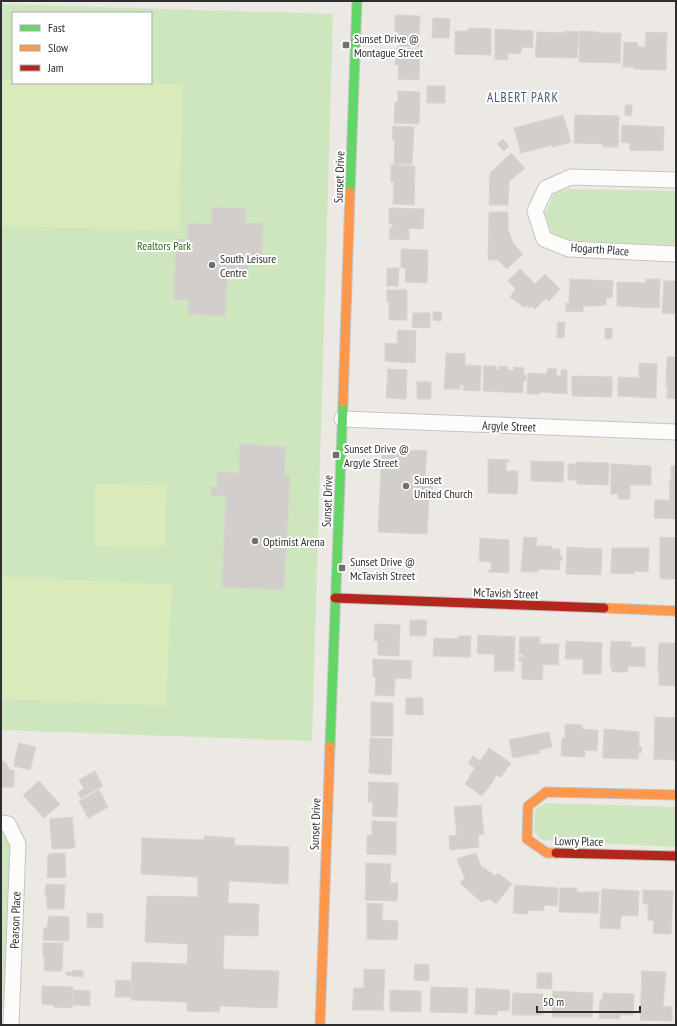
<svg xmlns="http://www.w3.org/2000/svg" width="677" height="1026" viewBox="0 0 677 1026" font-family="'PT Sans Narrow',sans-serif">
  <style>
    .green { fill: #cee6be; fill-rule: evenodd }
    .pitch { fill: #d9eabb }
    .building { fill: #d1cecb; stroke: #d7d4d0 }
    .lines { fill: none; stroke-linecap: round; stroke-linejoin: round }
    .street-casing { stroke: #c5c4c5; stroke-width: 17 }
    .fast-casing { stroke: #c5c4c5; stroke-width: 11 }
    .slow-casing { stroke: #c5c4c5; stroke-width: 11 }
    .jam-casing { stroke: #c5c4c5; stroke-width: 11 }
    .street { stroke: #fcfcfb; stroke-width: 15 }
    .fast { stroke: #63d668; stroke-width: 9 }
    .slow { stroke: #ff974d; stroke-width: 9 }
    .jam { stroke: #b3261e; stroke-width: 9 }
    .poi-dot { fill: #706f6e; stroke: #fff; stroke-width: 1.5 }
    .labels { text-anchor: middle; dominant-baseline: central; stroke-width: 4; stroke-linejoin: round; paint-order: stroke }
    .poi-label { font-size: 12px; fill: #2e2e2e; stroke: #fff; text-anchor: start }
    .street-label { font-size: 12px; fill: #2e2e2e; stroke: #fff }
    .park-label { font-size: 12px; fill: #2c6e1b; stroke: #fff }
    .neighbourhood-label { font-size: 13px; letter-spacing: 1px; fill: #4d5680; stroke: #fff }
  </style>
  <rect width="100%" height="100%" fill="#ece8e4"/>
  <path class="green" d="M1 4 333 14 312 741 1 730ZM13 13H151V83H13Z
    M568 189 676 191V245L569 242 551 232 545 214 554 193Z
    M545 803 675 807 676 845 674 847 542 840 534 832 535 810Z
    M1 828 11 835 6 1002 3 1008 1 1009Z"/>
  <path class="pitch" d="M1 79H13V83H141L183 84 179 231 1 226Z
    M95 484 166 485 165 547 94 546Z
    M1 577 172 584 166 706 1 699Z"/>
  <path class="building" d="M395 15 420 16 419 47 398 46 399 32H395Z
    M433 18 450 19 449 38H432Z
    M468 28 491 29V55L455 54V31H468Z
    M495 29 533 31V48L522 47 521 53 517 54 508 53V60L495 59Z
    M565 31 579 32 577 58 535 57 537 32 565 33Z
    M580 31 598 32V33H621L620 63 579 62Z
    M646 32 667 33 666 70 634 69V67H623L624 42 638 43V47H645Z
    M396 48 420 49 419 80 398 79 399 65H395Z
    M427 86H445V103H427Z
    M398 91 420 92 419 124 394 123 395 102H398Z
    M625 105H632V116L625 115Z
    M563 115 571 142 553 147 552 145 521 153 514 128Z
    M575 115 619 116 618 147H603V144L574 143Z
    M622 125 664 127 663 151 650 150V151L630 150V143L621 142Z
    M393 126 414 127 412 164H394L395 139H392Z
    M503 139 509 146 504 151 497 144Z
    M511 153 525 168 509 181 508 205H489L490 173Z
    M391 165 415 166 414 205 393 204 394 182H391Z
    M212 207 246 208 245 223H263L262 261 249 260 248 276H227L225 316 188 314 189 300H174L176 239H188V223L212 224Z
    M389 208 424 209 423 229 409 228V240L389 239 390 227H393V224H389Z
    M489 212H508V229L513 243 523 254 507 269 498 260H488Z
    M401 249 428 250 427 283 405 282 406 268H401Z
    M387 268H399L398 286H387Z
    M520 269 535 284 545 274 560 289 549 301 546 298 535 309 532 306 529 308 527 305 524 307 510 297 516 289 508 281Z
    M570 279 613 281 612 298 606 297V305H599V306H583V312L566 311V303H569Z
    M646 279H660L659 308 617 306V282L646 283Z
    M664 281H676V314L662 313Z
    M387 290H407V320H389V302H387Z
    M433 312H442L441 321 433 320Z
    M413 313H430V328L412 327Z
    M558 322H565L564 338 557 337Z
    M605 328H612V339H605Z
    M398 330 416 331 415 363 385 361V343L397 344Z
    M446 353 465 354V365L481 366 480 391 463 390 464 385H460V389H444Z
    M667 357H676V399L667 398 668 386H666Z
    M639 363 657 364 656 398 618 396V377L639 378Z
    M484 366H496V370H499V366L508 367V370H514V367L524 368 523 375H526V381H523V393L483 391Z
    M548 368 556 369 557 376H561V370H567V394L540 392V394H527L528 373 547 374Z
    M388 369 407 370 406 399 386 398Z
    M572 376 612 377V397L572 396Z
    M417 382H431V399H417Z
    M240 444 286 447 284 475H290L284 590 222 587 226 496 211 495V486L217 487V472L239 473Z
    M382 449 427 451 425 477H433L432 495H429L427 534 378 532Z
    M488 459 509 460V462H506V471H518L517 494 488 493Z
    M531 461 564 462 563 482 531 481Z
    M577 462 609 463 608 485 577 484V480H568V464H577Z
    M611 464 651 466V485H630V499H618V494H611Z
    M671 466H676V519L654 518 655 500H670L669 481H671Z
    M524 537 537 538 536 546H552V549H560V556H562V560H560L559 570 538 569 537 572H521Z
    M660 537 676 538V579H660Z
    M480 538 509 540V573L488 572V570H491V562L479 561Z
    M567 547 602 549 601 575 566 574Z
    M612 548H649L648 572 634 571V574L611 573Z
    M410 620H427L426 636H410Z
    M375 624 400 625 399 656 378 655V641H374Z
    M478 635 515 637 514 671H494L495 654H477Z
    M458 636H471L470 657 433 656 434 638 458 639Z
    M520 637H540L539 644H559L558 665 543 664 542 680 522 679V661H519V657H523V654H519Z
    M566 641 602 643 601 674H583V659H565Z
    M611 641 631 642V647H645V667L629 666 628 667 627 672H612V666H610Z
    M659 643H676V686L659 685V672H658Z
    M373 659 412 661 411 679 395 678 394 696 375 695 376 677H373Z
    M406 698H423V715L406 714Z
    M371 702 393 703V736H371Z
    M655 717 676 718V760L654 759Z
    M565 724 582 725V729L598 730 597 751 585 750V757L561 756 562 738H565Z
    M604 729 639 732V747H642L641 753H638V759L603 758Z
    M549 732 552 747 539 750V753L513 758 509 740Z
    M370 738 392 739 391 775 369 773Z
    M19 743 36 747 30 770 14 766 15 763 14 762Z
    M489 748 511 763 501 777 496 775 492 783 482 796 465 784 475 768 468 763 473 756 480 761Z
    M1 762H5L10 770H14V787H1Z
    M95 771 103 786 81 798 78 792 84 789 79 780Z
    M39 781 60 804 44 818 23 795Z
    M369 782 398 783 397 817 372 816 373 802H368Z
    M99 790 108 807 88 818 79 801Z
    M481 805 484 834 478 835 479 847 450 850 449 836 457 835 454 807Z
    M72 817 75 848 52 849 50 819Z
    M372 821 396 822V855L367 854V835L372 836Z
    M204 836 235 838 234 845 289 847 288 884 229 881 228 903 259 904 258 936 224 935 223 969 279 971 277 1008 220 1006 219 1012 187 1011V1002L131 1000 132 962 187 964 188 944 145 942 147 896 198 897V877L141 874 142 838 204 840Z
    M65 853 66 877 47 878 48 854Z
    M476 853 482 869 483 867 495 876 498 873 512 884 496 904 490 899 481 902 460 883 465 878 457 859Z
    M366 863 391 864 390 883H398L397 901 365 900Z
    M46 884 65 885 64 909H47V896H45Z
    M515 885 558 888 557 906 544 905V911L528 910V914L513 913Z
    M560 888H577V892H599L598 913 559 912Z
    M602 889 639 891 638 916 621 915 620 929 600 928Z
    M643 890 673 891 671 934 653 933 654 921 648 920V904H643Z
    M367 903 383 904 382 920 398 921 397 940 367 939Z
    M87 913 103 914V928L87 927Z
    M49 916 69 917V941L43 940 44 928H47Z
    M43 943H63L62 971H44L45 957H43Z
    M415 964 429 965V981L414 980Z
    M364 969 385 970 383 1010H352L354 988H364Z
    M73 970 83 971V977L66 975V972H73Z
    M642 971 666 972 663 1006 672 1007V1021L640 1020Z
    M537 973H552V989L537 988Z
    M116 980 131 981V997H115Z
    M42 986 73 987 72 1008 54 1007V1005L42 1004Z
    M431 987 468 988 467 1013 430 1012Z
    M476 988 510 990 509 1011H497V1015L475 1014Z
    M74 990 90 991V1006L73 1005Z
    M390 990 421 991V1012L390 1011Z
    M553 991 593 993 592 1017H552Z
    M513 993 543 994V1015H512Z
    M603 993 634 994 633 1015H620V1019L599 1018 600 1001H602Z"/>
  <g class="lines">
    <g class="street-casing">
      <path id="street" d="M676 180 571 177 546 188 535 211 544 239 569 249 676 254
        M342 419 676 432
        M1 823 8 824 18 844 11 1025"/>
    </g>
    <g class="fast-casing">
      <path id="fast" d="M350 192 357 1
        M330 746 343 402"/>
    </g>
    <g class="slow-casing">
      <path id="slow" d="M343 402 350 192
        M604 608 676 611
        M556 853H547L527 839 528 806 546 792 676 795
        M320 1025 330 746"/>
    </g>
    <g class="jam-casing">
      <path id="jam" d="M335 598 604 608
        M556 853 676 856"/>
    </g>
    <use href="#street" class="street"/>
    <use href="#fast" class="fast"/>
    <use href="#slow" class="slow"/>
    <use href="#jam" class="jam"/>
  </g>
  <g class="poi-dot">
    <rect x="342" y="41" width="8" height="8" rx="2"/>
    <circle cx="212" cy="265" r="4"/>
    <rect x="332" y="451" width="8" height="8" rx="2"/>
    <circle cx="406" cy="486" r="4"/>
    <circle cx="255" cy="541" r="4"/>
    <rect x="338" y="564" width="8" height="8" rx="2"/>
  </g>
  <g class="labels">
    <g class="poi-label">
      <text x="354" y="38">Sunset Drive @<tspan x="354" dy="14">Montague Street</tspan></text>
      <text x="220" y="258">South Leisure<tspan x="220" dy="14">Centre</tspan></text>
      <text x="344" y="448">Sunset Drive @<tspan x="344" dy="14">Argyle Street</tspan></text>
      <text x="414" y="479">Sunset<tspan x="414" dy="14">United Church</tspan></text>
      <text x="263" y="541">Optimist Arena</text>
      <text x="350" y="561">Sunset Drive @<tspan x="350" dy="14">McTavish Street</tspan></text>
    </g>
    <g class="street-label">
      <text transform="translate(339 177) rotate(-88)">Sunset Drive</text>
      <text transform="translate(600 249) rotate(4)">Hogarth Place</text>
      <text transform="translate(509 426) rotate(2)">Argyle Street</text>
      <text transform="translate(327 501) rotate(-88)">Sunset Drive</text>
      <text transform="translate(506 593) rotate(2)">McTavish Street</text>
      <text transform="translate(315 824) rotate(-88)">Sunset Drive</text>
      <text transform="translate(579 841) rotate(1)">Lowry Place</text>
      <text transform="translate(15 920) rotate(-88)">Pearson Place</text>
    </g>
    <g class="park-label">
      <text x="164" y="245">Realtors Park</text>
    </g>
    <g class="neighbourhood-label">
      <text x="523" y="97">ALBERT PARK</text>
    </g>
  </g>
  <rect width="677" height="1026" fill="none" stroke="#2e2e2e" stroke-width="4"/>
  <rect x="12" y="12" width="140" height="72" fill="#ffffff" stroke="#ababab"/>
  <rect x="20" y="25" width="20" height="6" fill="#63d668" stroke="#ababab"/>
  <text x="48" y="32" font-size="12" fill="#2e2e2e">Fast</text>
  <rect x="20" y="45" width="20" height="6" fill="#ff974d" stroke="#ababab"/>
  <text x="48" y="52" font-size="12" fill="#2e2e2e">Slow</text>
  <rect x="20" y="65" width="20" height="6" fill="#b3261e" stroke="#ababab"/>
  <text x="48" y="72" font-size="12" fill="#2e2e2e">Jam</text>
  <path d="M537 1006v6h103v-6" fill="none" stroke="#2e2e2e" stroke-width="2"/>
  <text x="543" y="1006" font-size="12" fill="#2e2e2e" stroke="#ffffff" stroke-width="3" paint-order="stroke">50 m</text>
</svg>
